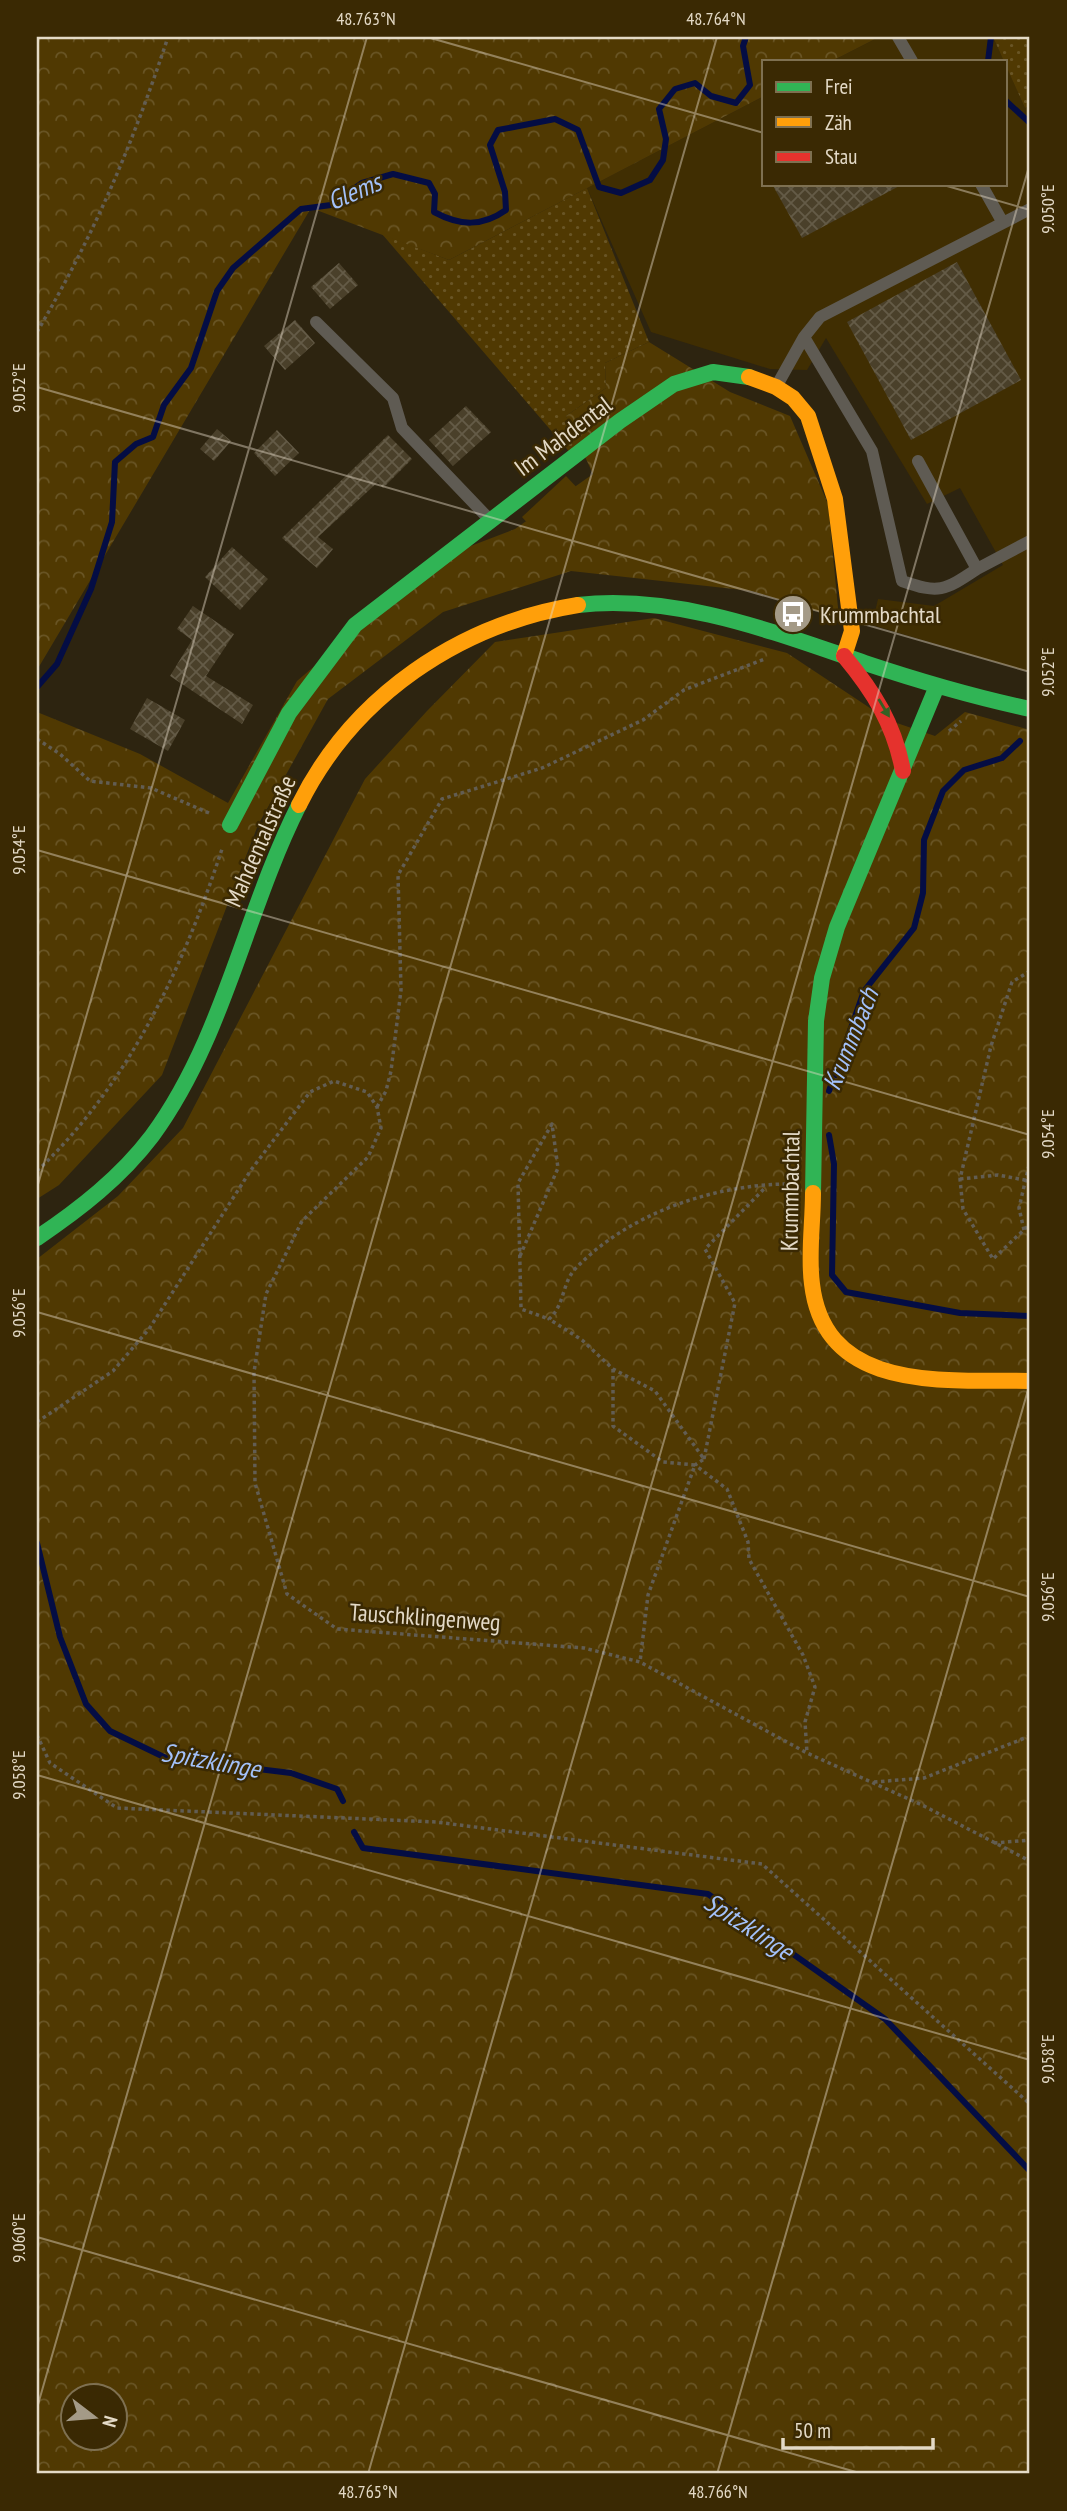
<svg xmlns="http://www.w3.org/2000/svg" width="1067" height="2511" viewBox="0 0 1067 2511" font-family="'PT Sans Narrow',sans-serif">
  <style>
    .built { fill: #402e02 }
    .grass { fill: url(#grass-dots) }
    .forest { fill: url(#forest-crowns); fill-rule: evenodd }
    .park { fill: #503902 }
    .lines { fill: none; stroke-linecap: round; stroke-linejoin: round }
    .stream { stroke: #040d44; stroke-width: 6 }
    .building { fill: url(#building-cross-hatch) }
    .path { stroke: #625d53; stroke-width: 3.5; stroke-dasharray: 3.5 3.5; stroke-linecap: butt }
    .lane { stroke: #5f5b53; stroke-width: 12 }
    .fast { stroke: #30b455; stroke-width: 16 }
    .slow { stroke: #ff9f0a; stroke-width: 16 }
    .jam { stroke: #e5322d; stroke-width: 16 }
    .oneway { fill: #366124 }
    .ticks { fill: none; stroke: #e4dac7; stroke-width: 2; stroke-opacity: 0.45 }
    .labels { text-anchor: middle; dominant-baseline: central; stroke-width: 5; stroke-linejoin: round; paint-order: stroke }
    .street-label { font-size: 24px; fill: #e4dac7; stroke: #3a2903 }
    .poi-label { font-size: 24px; fill: #e4dac7; stroke: #3a2903; text-anchor: start }
    .water-label { font-size: 26px; font-style: italic; fill: #a3c1fa; stroke: #3a2903 }
    .neatline { fill: none; stroke: #e4dac7; stroke-width: 2.5 }
    .ticks-label { font-size: 18px; text-anchor: middle; fill: #e4dac7 }
  </style>
  <defs>
    <pattern id="grass-dots" width="8" height="8" patternUnits="userSpaceOnUse" patternTransform="scale(1.75)"><rect width="8" height="8" fill="#503902"/><path d="M2 2h.1M6 6h.1" fill="none" stroke="#695525" stroke-width="1.8" stroke-linecap="round"/></pattern>
    <pattern id="forest-crowns" width="20" height="18" patternUnits="userSpaceOnUse" patternTransform="scale(1.75)"><rect width="20" height="18" fill="#503902"/><path d="M2 6a3 3 0 1 1 6 0M12 15a3 3 0 1 1 6 0" fill="none" stroke="#695525"/></pattern>
    <pattern id="building-cross-hatch" width="8" height="8" patternUnits="userSpaceOnUse" patternTransform="scale(1.75)"><rect width="8" height="8" fill="#4a402a"/><path d="M0 0l8 8M0 8l8-8" fill="none" stroke="#645b47"/></pattern>
  </defs>
  <rect width="100%" height="100%" fill="#2d2410"/>
  <path class="built" d="M879 37H993L1004 61H832Z
    M1006 65 1025 108 1030 106V672L872 625 878 599 934 606 1003 565 960 488 927 504 826 338 807 370 770 369 651 332 587 188 764 96V184H1006Z"/>
  <path class="grass" d="M993 37H1030V106L1025 108Z
    M587 188 649 342 605 363 606 388 566 416 583 450 573 456 382 234 449 260Z"/>
  <path class="forest" d="M37 37H879L832 61H764V96L449 260 311 208 37 670Z
    M649 342 730 392 790 416 828 504 839 618 752 591 571 571 443 612 328 699 258 825 162 1075 59 1185 37 1199V712L140 754 228 803 297 681 442 557 515 529 593 474 566 416 606 388 605 363Z
    M654 618 787 653 888 720 935 736 965 712 1030 730V2474H37V1259L118 1196 183 1128 365 779 427 711 495 642ZM74 2396H116V2438H74Z"/>
  <path class="park" d="M566 476 582 493 538 535 522 517Z"/>
  <g class="lines">
    <path class="stream" d="M988 61 991 37
      M1006 101 1030 123
      M37 687 57 664 91 589 112 522 115 462 136 444 153 437 164 405 191 368 217 291 233 268 301 209 331 205 362 183 393 174 429 183 435 194 434 212C460 226 482 227 506 210L505 192 490 145 498 130 555 119 578 130 599 187 621 193 650 180 663 160 666 139 659 109 675 89 695 83 711 96 736 103 750 85 743 46 746 37
      M829 1091 864 991 914 928 923 893 924 840 943 791 964 770 1002 758 1020 741
      M829 1135 834 1164 832 1275 846 1292 960 1313 1030 1316
      M37 1543 60 1637 86 1704 110 1731 166 1758 291 1773 337 1789 343 1801
      M354 1832 363 1848 708 1894 885 2019 1030 2171"/>
  </g>
  <path class="building" d="M772 184H903L802 238Z
    M957 262 1021 380 911 440 847 322Z
    M339 263 358 285 330 309 311 287Z
    M295 320 315 343 285 370 264 346Z
    M466 406 491 432 453 466 429 440Z
    M217 429 231 441 214 461 200 449Z
    M277 430 299 453 275 476 254 453Z
    M388 435 412 459 383 488 378 482 318 537 333 549 317 568 282 538Z
    M232 547 268 579 240 610 205 577Z
    M193 606 234 634 206 676 253 705 242 724 170 676 192 640 177 629Z
    M147 698 185 720 168 751 130 729Z"/>
  <g class="lines">
    <path class="path" d="M37 332C95 233 132 146 168 37
      M949 731 961 721
      M37 739 60 754 90 781 151 788 209 813
      M1030 971 1012 982 991 1046 960 1179 963 1209 993 1259 1030 1224
      M377 1107 386 1091 391 1071 401 990 398 875 442 799 542 768 643 720 684 690 765 659
      M37 1171C129 1084 183 968 222 849
      M960 1179 998 1175 1030 1181
      M786 1184C712 1185 628 1214 576 1268 562 1282 565 1305 549 1319L582 1340 613 1369 655 1391 704 1459 695 1465 727 1489 748 1542 749 1559 803 1655 815 1687 805 1722 807 1753
      M1024 1230 1019 1208 1030 1161
      M520 1256 558 1168 552 1124 518 1183 521 1309 549 1319
      M613 1369V1426L663 1462 695 1465 648 1595 640 1662
      M37 1422 113 1371 149 1329 251 1170 310 1092 334 1081 367 1092 377 1107 381 1128 368 1157 302 1221 266 1294 254 1372 255 1483 287 1594 337 1629 584 1648 640 1662 807 1753 922 1805 1030 1861
      M704 1459 735 1303 705 1249 765 1188
      M37 1735 50 1763 117 1808 436 1822 762 1864 1030 2104
      M874 1782 924 1778 1030 1736
      M994 1843 1030 1840"/>
    <path class="lane" d="M898 37 912 61
      M981 184 1003 223
      M316 322 393 398 402 428 490 520
      M804 337 820 317 1030 209
      M776 387 804 337 872 451 902 581C939 594 944 591 977 569L918 461
      M977 569 1030 541"/>
    <path class="fast" d="M578 605C677 594 773 632 865 663 919 681 974 697 1030 709
      M230 825 289 713 355 625 620 421 674 384 713 372 749 377
      M813 1193 816 1021 822 978 837 927 937 686
      M37 1238C80 1209 121 1177 152 1136 224 1038 245 912 299 805"/>
    <path class="slow" d="M749 377 776 387 793 398 808 416 835 499 852 631 844 656
      M299 805C353 696 459 624 578 605
      M813 1193C813 1223 808 1255 812 1284 825 1395 949 1379 1030 1381"/>
    <path class="jam" d="M844 656C874 692 894 724 903 771"/>
  </g>
  <defs><path id="oneway-solid" d="M-6-.8H1V-3.2L6.5 0L1 3.2V.8H-6Z" transform="scale(1.75)"/></defs>
  <use class="oneway" href="#oneway-solid" transform="translate(884 708) rotate(59)"/>
  <path class="ticks" d="M427 37 764 133M940 184 1030 210M37 387 1030 672M37 850 1030 1135M37 1188 367 37M37 1312 1030 1597M37 1775 1030 2060M37 2237 863 2474M37 2408 717 37M368 2474 1030 163M717 2474 1030 1383"/>
  <defs>
    <g id="bus-disc" transform="scale(2.0125)"><circle r="9.5" fill="#a49a87" stroke="#3a2903"/><path d="M-5-6H5V4H4V6H2V4H-2V6H-4V4H-5ZM-3.5-4V0h7V-4ZM-3.5 1.2v1.5H-2V1.2ZM2 1.2v1.5H3.5V1.2Z" fill="#fff"/></g>
  </defs>
  <g fill-rule="evenodd">
    <use href="#bus-disc" x="793" y="614"/>
  </g>
  <g class="labels">
    <g class="street-label">
      <text transform="translate(563 436) rotate(-37)">Im Mahdental</text>
      <text transform="translate(260 841) rotate(-66)">Mahdentalstraße</text>
      <text transform="translate(790 1191) rotate(-89)">Krummbachtal</text>
      <text transform="translate(425 1617) rotate(4)">Tauschklingenweg</text>
    </g>
    <g class="poi-label">
      <text x="820" y="614">Krummbachtal</text>
    </g>
    <g class="water-label">
      <text transform="translate(354 191) rotate(-23)">Glems</text>
      <text transform="translate(850 1039) rotate(-68)">Krummbach</text>
      <text transform="translate(211 1760) rotate(10)">Spitzklinge</text>
      <text transform="translate(749 1926) rotate(33)">Spitzklinge</text>
    </g>
  </g>
  <rect width="1067" height="2511" fill="none" stroke="#3a2903" stroke-width="77"/>
  <rect x="762" y="60" width="245" height="126" fill="#3a2903" stroke="#7e7051" stroke-width="2"/>
  <rect x="776" y="82" width="35" height="10" fill="#30b455" stroke="#7e7051" stroke-width="2"/>
  <text x="825" y="94" font-size="21" fill="#e4dac7">Frei</text>
  <rect x="776" y="117" width="35" height="10" fill="#ff9f0a" stroke="#7e7051" stroke-width="2"/>
  <text x="825" y="130" font-size="21" fill="#e4dac7">Zäh</text>
  <rect x="776" y="152" width="35" height="10" fill="#e5322d" stroke="#7e7051" stroke-width="2"/>
  <text x="825" y="164" font-size="21" fill="#e4dac7">Stau</text>
  <g transform="translate(94 2417) rotate(106)"><circle r="33" fill="#3a2903" stroke="#7e7051" stroke-width="2"/>
  <path d="M0-5L12 26L0 18L-12 26Z" fill="#a49a87"/>
  <text y="-10" font-size="19" font-weight="bold" text-anchor="middle" fill="#e4dac7">N</text>
  </g>
  <path d="M783 2438v10h150v-10" fill="none" stroke="#e4dac7" stroke-width="3.5"/>
  <text x="794" y="2438" font-size="21" fill="#e4dac7" stroke="#3a2903" stroke-width="5" paint-order="stroke">50 m</text>
  <rect x="38" y="38" width="990" height="2434" class="neatline"/>
  <g class="ticks-label">
    <text x="366" y="25">48.763°N</text>
    <text x="716" y="25">48.764°N</text>
    <text transform="translate(1048 209) rotate(-90)" y="6">9.050°E</text>
    <text transform="translate(19 388) rotate(-90)" y="6">9.052°E</text>
    <text transform="translate(1048 672) rotate(-90)" y="6">9.052°E</text>
    <text transform="translate(19 850) rotate(-90)" y="6">9.054°E</text>
    <text transform="translate(1048 1134) rotate(-90)" y="6">9.054°E</text>
    <text transform="translate(19 1313) rotate(-90)" y="6">9.056°E</text>
    <text transform="translate(1048 1597) rotate(-90)" y="6">9.056°E</text>
    <text transform="translate(19 1775) rotate(-90)" y="6">9.058°E</text>
    <text transform="translate(1048 2059) rotate(-90)" y="6">9.058°E</text>
    <text transform="translate(19 2238) rotate(-90)" y="6">9.060°E</text>
    <text x="368" y="2498">48.765°N</text>
    <text x="718" y="2498">48.766°N</text>
  </g>
</svg>
